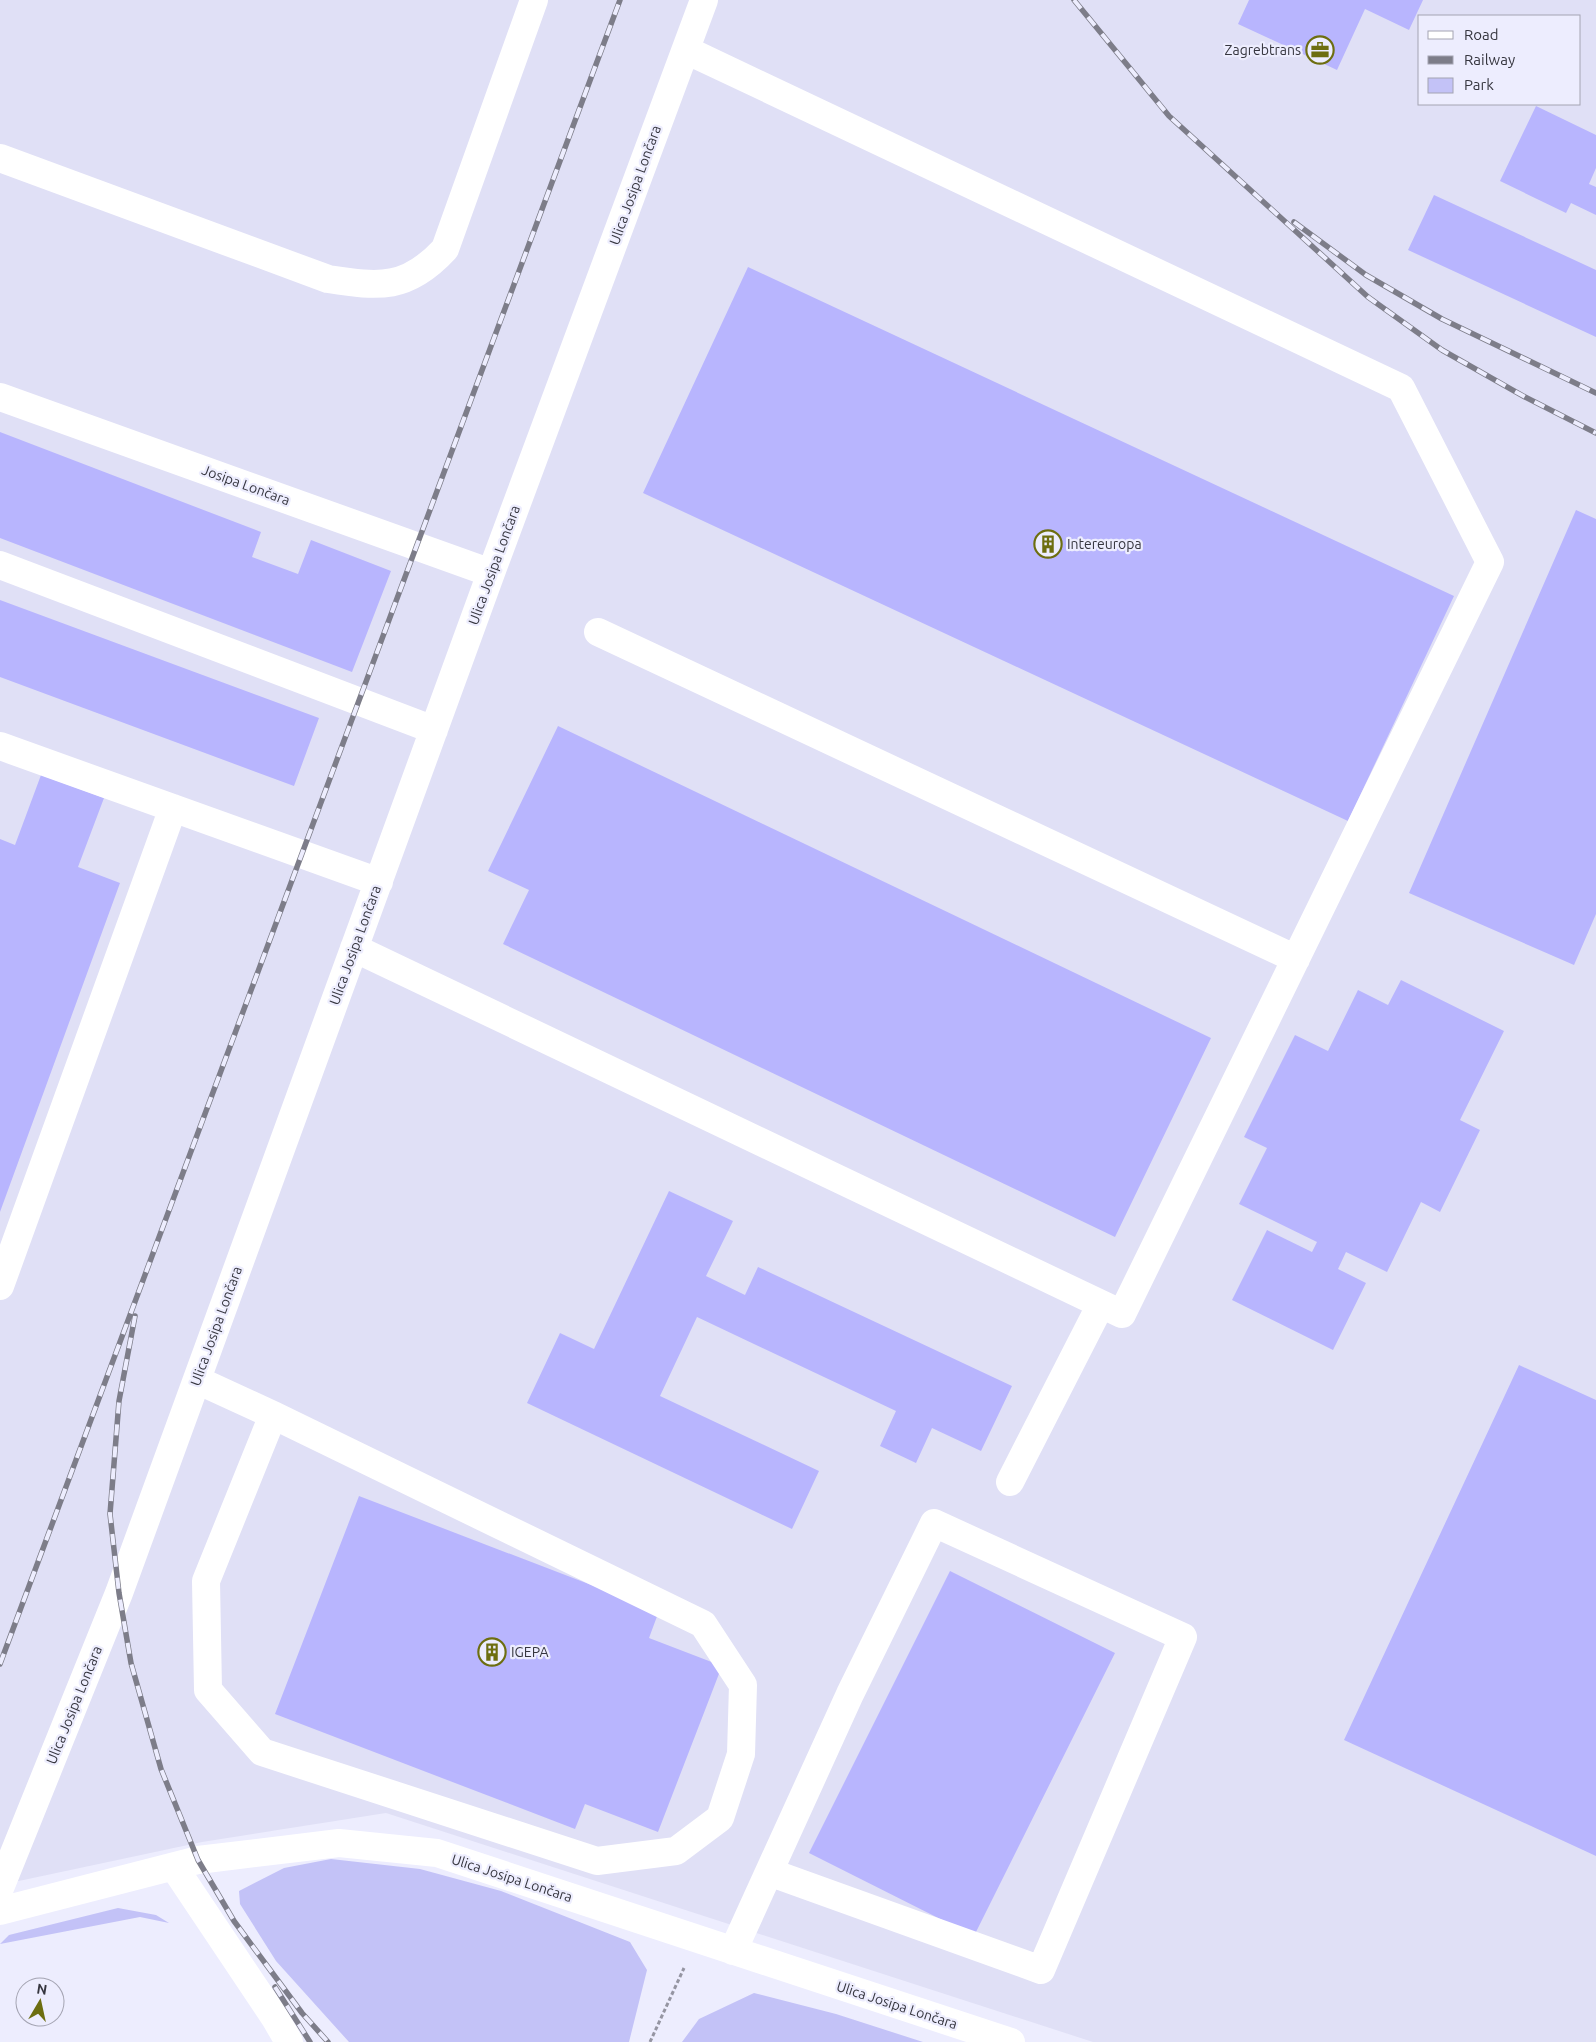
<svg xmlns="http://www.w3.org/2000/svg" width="1596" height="2042" viewBox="0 0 1596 2042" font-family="Ubuntu,sans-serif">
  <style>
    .built { fill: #e0e0f6; fill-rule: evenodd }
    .green { fill: #c3c2f7 }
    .building { fill: #b8b5fe }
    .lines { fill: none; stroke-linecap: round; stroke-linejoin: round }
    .path { stroke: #9595a2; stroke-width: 3; stroke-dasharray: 4 2.5; stroke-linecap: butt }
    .minor { stroke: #fff; stroke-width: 28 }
    .rail-casing { stroke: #7d7d89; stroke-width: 5.5 }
    .rail { stroke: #ededfe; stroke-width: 4; stroke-dasharray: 11; stroke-linecap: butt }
    .labels { text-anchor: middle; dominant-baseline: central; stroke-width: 4.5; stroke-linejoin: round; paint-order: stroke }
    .poi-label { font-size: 14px; fill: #36363f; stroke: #ededfe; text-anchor: start }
    .street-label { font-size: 14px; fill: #36363f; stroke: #ededfe }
  </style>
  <rect width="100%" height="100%" fill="#ededfe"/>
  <path class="built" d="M0 0H1596V2042H1093L386 1813 202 1842 0 1885ZM1420 16H1580V104H1420Z"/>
  <path class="green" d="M331 1859 420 1869 501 1891 630 1942 647 1970 629 2042H349L276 1961 240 1904 239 1891 284 1868Z
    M118 1908 156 1915 169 1923 140 1917 0 1944 9 1935Z
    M754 1993 836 2014 923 2042H682L699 2019Z"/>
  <path class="building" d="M1249 0H1423L1409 30 1365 9 1337 70 1238 24Z
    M1536 106 1596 135V168L1589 184 1596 187V215L1571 203 1566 213 1500 181Z
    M1434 195 1596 270V337L1408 250Z
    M748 267 1454 596 1348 821 643 493Z
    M0 432 261 532 252 557 298 574 311 540 391 571 352 672 0 538Z
    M1576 510 1596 519V914L1574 965 1409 893Z
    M0 600 319 718 294 786 0 677Z
    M558 726 1211 1038 1115 1237 503 944 529 890 488 871Z
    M41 775 104 798 78 867 120 883 0 1212V839L15 845Z
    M1401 980 1504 1031 1460 1120 1480 1130 1440 1212 1421 1202 1387 1272 1346 1252 1338 1269 1366 1283 1333 1350 1232 1300 1267 1230 1312 1252 1317 1242 1239 1204 1267 1148 1244 1137 1295 1035 1328 1051 1358 990 1388 1005Z
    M669 1191 733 1221 706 1276 745 1295 758 1267 1012 1386 981 1451 932 1428 916 1463 880 1446 896 1411 697 1317 660 1396 819 1471 792 1529 527 1403 560 1333 594 1349Z
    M1519 1365 1596 1400V1856L1344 1740Z
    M359 1496 659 1611 649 1638 722 1666 658 1832 585 1804 575 1829 275 1714Z
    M950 1571 1115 1653 974 1936 809 1853Z"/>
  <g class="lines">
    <path class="path" d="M650 2042 684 1968"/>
    <path class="minor" d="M0 158 328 279C380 287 407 290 445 249L534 0
      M0 397 491 573
      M0 565 434 730
      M598 632 1296 959
      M0 746 379 882
      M354 948 1122 1314 1490 562 1401 388 686 50
      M0 1286 173 808
      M197 1380 273 1415 703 1624 743 1685 741 1754 720 1818 676 1851 597 1861 262 1752 208 1690 206 1581 273 1415
      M1010 1482 1101 1304
      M174 1867 275 2018 289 2042
      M0 1888 119 1593 491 573 704 0
      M0 1911 198 1860 339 1843 437 1853 1011 2042
      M733 1951 850 1694 934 1523 1183 1637 1041 1970 769 1872"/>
    <g class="rail-casing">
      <path id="rail" d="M1074 0 1169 116 1368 297 1442 350 1525 397 1596 433
        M1294 222 1366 275 1442 319 1596 393
        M135 1316 119 1401 110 1514 119 1593 131 1663 161 1769 198 1860 234 1921 302 2013 328 2042
        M0 1664 620 0
        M275 1987 310 2042"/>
    </g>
    <use href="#rail" class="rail"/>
  </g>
  <defs>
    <g id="office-ring" transform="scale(1.4375)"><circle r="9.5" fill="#ededfe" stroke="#6d6e10" stroke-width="1.5"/><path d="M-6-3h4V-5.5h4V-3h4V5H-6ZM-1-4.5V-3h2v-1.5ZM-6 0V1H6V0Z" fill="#6d6e10"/></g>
    <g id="building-ring" transform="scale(1.4375)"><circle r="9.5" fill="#ededfe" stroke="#6d6e10" stroke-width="1.5"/><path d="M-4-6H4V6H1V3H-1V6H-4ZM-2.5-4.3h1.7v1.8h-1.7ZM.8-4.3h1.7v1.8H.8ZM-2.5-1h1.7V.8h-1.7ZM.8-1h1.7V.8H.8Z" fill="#6d6e10"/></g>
  </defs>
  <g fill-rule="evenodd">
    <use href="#office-ring" x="1320" y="50"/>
    <use href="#building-ring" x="1048" y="544"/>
    <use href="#building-ring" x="492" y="1652"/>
  </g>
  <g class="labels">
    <g class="poi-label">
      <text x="1301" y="50" text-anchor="end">Zagrebtrans</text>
      <text x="1067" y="544">Intereuropa</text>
      <text x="511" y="1652">IGEPA</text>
    </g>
    <g class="street-label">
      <text transform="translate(635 185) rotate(-70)">Ulica Josipa Lončara</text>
      <text transform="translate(246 485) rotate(20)">Josipa Lončara</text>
      <text transform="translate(494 565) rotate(-70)">Ulica Josipa Lončara</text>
      <text transform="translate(355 945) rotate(-70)">Ulica Josipa Lončara</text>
      <text transform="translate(216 1326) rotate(-70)">Ulica Josipa Lončara</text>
      <text transform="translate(74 1705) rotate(-68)">Ulica Josipa Lončara</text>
      <text transform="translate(512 1878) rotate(18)">Ulica Josipa Lončara</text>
      <text transform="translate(897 2005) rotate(18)">Ulica Josipa Lončara</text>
    </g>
  </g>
  <rect x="1418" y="15" width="162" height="90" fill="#ededfe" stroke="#a4a4b2"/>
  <rect x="1428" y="31" width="25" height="8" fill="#ffffff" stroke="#a4a4b2"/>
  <text x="1464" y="40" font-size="15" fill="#36363f">Road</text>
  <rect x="1428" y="56" width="25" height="8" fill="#7d7d89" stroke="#a4a4b2"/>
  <text x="1464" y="65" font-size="15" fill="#36363f">Railway</text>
  <rect x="1428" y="78" width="25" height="15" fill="#c3c2f7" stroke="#a4a4b2"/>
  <text x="1464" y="90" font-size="15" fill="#36363f">Park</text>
  <g transform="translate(40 2002) rotate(9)"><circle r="24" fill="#ededfe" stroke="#a4a4b2"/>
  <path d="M0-4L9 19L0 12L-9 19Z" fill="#6d6e10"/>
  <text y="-8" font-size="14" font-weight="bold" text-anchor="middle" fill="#36363f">N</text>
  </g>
</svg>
